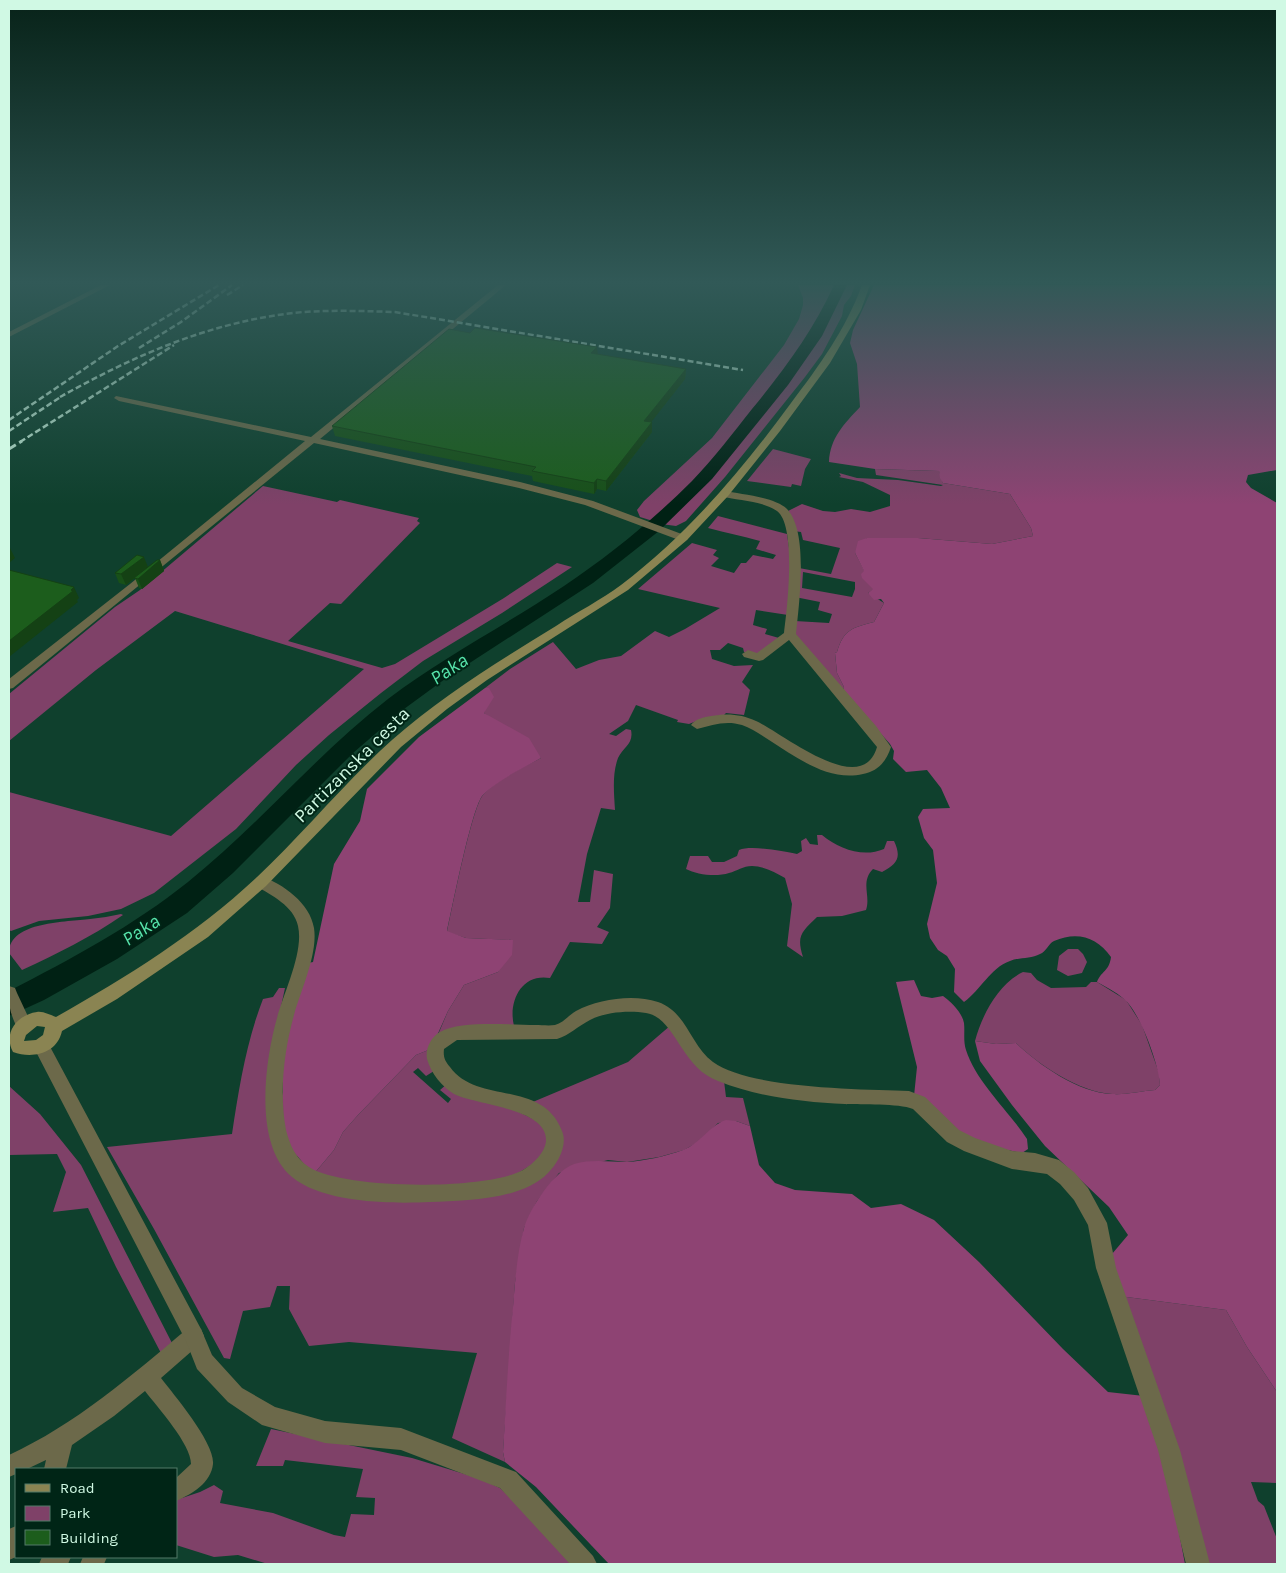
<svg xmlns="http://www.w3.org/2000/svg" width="1286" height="1573" viewBox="0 0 1286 1573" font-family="Karla,sans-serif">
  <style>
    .green { fill: #7f4168; fill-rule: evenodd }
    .forest { fill: #8e4373 }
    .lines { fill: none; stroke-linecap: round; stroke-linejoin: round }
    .river { fill: #002114; fill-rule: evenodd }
    .minor { fill: #6c694a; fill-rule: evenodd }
    .tertiary { fill: #6c694a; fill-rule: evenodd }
    .secondary { fill: #8a8452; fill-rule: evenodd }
    .rail-far1 { stroke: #bde6d2; stroke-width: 2.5; stroke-dasharray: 6 3; stroke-linecap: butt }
    .rail { stroke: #bde6d2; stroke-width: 3; stroke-dasharray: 8 4; stroke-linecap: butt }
    .wall { fill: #185018 }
    .shaded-wall { fill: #144114 }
    .building { fill: #1c5d1c; stroke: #144114 }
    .labels { text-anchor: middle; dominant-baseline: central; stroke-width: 4; stroke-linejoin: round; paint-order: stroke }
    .street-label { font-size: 19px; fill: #d0f9e4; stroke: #002516 }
    .water-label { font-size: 20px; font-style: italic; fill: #57e5ac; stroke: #002516 }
  </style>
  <rect width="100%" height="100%" fill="#0f402d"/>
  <path class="green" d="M798 285H837L832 300 812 337 796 362 699 478 653 521 640 517 637 510 644 501 712 438 784 345 799 319 803 305V298Z
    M843 285H855L851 296 844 305 842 316 822 354 805 377 725 477 686 521 676 526 661 524 706 481 796 371 818 339Z
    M773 449 811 459 805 469 801 486 792 484 791 487 747 481Z
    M875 469 939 471 943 483 1010 494 1031 528 1033 536 992 544 918 538H867L855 553 874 589 868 593 884 603 874 622C852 628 844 629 837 652L835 653 837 673 844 687 843 691 795 637V621L829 623 832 614 818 610 820 602 795 597 799 568 831 574 840 548 803 540 801 532 793 531 788 511 802 504 823 511 835 512 851 509 870 512 890 506V495L863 482 839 477 841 476 839 473 857 478 898 480 941 486 943 485 876 475ZM803 572 855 582V589L852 597 802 588Z
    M263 486 337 502 340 500 419 518 417 521 420 523 341 604 330 603 288 641 382 668 395 664 504 598 557 563 572 567 502 613 423 661 381 693 329 735 296 765 236 829 154 893 121 909 88 916 39 921 11 931 9 930V792L171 836 364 669 175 611 96 670 9 741V694L115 607 140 590Z
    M718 516 787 534 792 569 788 615 756 610 753 625 767 629 765 634 779 638 756 655 744 652 743 648 728 643 720 650H710L712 659 734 666 753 665 742 682 750 690 744 715 726 713 724 715 704 718 689 724 677 722 678 720 636 705 628 721 609 734 616 736 626 729 631 730C634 744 623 747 618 758 612 774 614 793 615 810L601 808 587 854 578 902H590L594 870 613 874 610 908 597 927 609 932 602 944 570 942 550 978C521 973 508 1002 514 1026L437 1037 448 1011 464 985 498 972 512 940 466 938 447 932C452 909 472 807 483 795 498 779 522 768 541 758L484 713 489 688H485L510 669 553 642 576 669 599 660 621 656 655 631 669 637 685 629 720 608 638 589 692 543 717 550 713 555 719 558 711 566 734 573 741 563H746L753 555 773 559 776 555 756 549 760 541C742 536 727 533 708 528Z
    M817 835H822C839 849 863 858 884 849L887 841H894C902 858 897 864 882 872L873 869C860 882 871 896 866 910L842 916 817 917C802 932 796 935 803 957L787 946 792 904 785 878C775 872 763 866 752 866 743 866 737 871 729 873 717 877 697 875 686 869L690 856H708L712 862H724L737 856 739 850C751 845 783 851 797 854L802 851 801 841 806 838 810 844 818 845Z
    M121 914 123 915C91 937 57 954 22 970L9 953C9 921 68 922 90 919 101 918 111 916 121 914Z
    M1068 949H1078L1083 954 1087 962 1082 973 1068 976 1057 970 1059 956Z
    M1023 972 1031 973 1037 980 1051 988 1086 987 1091 982H1097L1126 1000 1142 1025 1159 1073 1160 1085 1155 1090C1141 1091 1126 1095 1112 1094 1079 1092 1039 1065 1016 1043L996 1044 975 1041C982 1015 998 984 1023 972Z
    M279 988H285L272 1049 303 1181 487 1192 559 1148 528 1104 628 1062 671 1025 724 1081 726 1097 743 1098 750 1126 736 1121 718 1123 700 1141 684 1150 659 1157 627 1162 608 1160 559 1173 537 1201 524 1228 515 1283 503 1452 505 1462 452 1438 477 1353 349 1342 309 1346 289 1309 290 1286H277L270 1307 243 1311 230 1359 224 1358 154 1229 107 1147 232 1134C239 1088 246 1043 263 999L273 997Z
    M431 1049 434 1071 426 1076 418 1068 413 1072 448 1103 451 1099 440 1090 447 1084 498 1102 548 1126 549 1150 519 1178 415 1190 313 1175 334 1150 343 1132 358 1115 416 1055Z
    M9 1086 40 1114 81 1165 173 1345 162 1355 116 1267 88 1208 53 1212 66 1172 57 1154 9 1155Z
    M1119 1296 1226 1310 1247 1347 1277 1392V1483L1251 1482 1258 1501 1264 1506 1277 1539V1564H1206L1187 1492Z
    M271 1429 412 1458 481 1479 500 1488 538 1522 576 1564H268L238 1555 214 1557 176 1545V1500L200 1492 214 1485 223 1491 220 1503 273 1513 334 1535 345 1537 351 1514 374 1515 375 1498 356 1497 363 1469 285 1460 283 1466H256Z"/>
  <path class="forest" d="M874 285H1277V470L1248 475 1246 482 1251 488 1277 503V1392L1247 1347 1226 1310 1119 1296 1112 1254 1128 1235 1109 1207 1045 1146 1012 1105 980 1061 975 1041 996 1044 1016 1043C1039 1065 1079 1093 1112 1094 1126 1095 1141 1091 1155 1090L1160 1085C1159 1065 1140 1012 1124 999 1116 992 1106 987 1097 982 1101 971 1109 972 1111 957 1097 937 1077 931 1054 941 1048 944 1046 952 1040 954 1031 959 1020 957 1010 961 990 968 981 990 964 1002L954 992 955 969 947 956 938 950 930 938 927 924 937 883 933 850 924 838 918 817 923 809 950 808 941 788 927 770 906 772 893 759 894 751 890 744 843 691 844 687 837 673 835 653 837 652C844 629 852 628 874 622L884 603 881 599 874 600 868 593 873 589 862 578 861 574 864 571 855 553 858 541 867 538H918L992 544 1033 536 1031 528 1010 494 943 483 940 478 939 471 875 469 829 462C830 438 844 424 860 407L857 364 850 343 853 330Z
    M485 688H489L494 697 484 713 529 738 541 758C522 769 499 779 483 795 472 806 452 909 447 931L466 938 513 940 512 955 498 972 464 985 448 1011 431 1049 416 1055 358 1115 343 1132 334 1150 313 1175 284 1140 282 1056 299 965 313 962 334 864 360 821 367 789 419 737Z
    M914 980 921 996 932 998 943 996C951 1002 962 1012 964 1023 965 1032 963 1041 966 1050 976 1082 1009 1111 1027 1139L1028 1149 1022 1153 975 1143 914 1096 917 1067 896 982Z
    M726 1120 736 1121 750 1126 759 1165 775 1183 795 1190 852 1194 871 1208 901 1204 934 1220 979 1262 1063 1349 1108 1392 1144 1396 1167 1470 1185 1564H609L536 1487 505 1462 503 1452C506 1404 508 1355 513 1307 515 1282 517 1253 524 1228 530 1208 554 1171 574 1164 592 1159 610 1162 627 1162 645 1161 666 1156 683 1150 701 1143 710 1125 726 1120Z"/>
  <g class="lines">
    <path class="river" d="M834 285H847L822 336 788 385 712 479 659 531 593 583 445 679 404 709 353 753 233 873 187 913 117 959 44 1000 9 1016V991C71 959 133 926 188 882 258 826 316 755 388 699 443 657 506 625 564 586 610 555 653 520 692 481 714 458 733 433 752 409 784 370 813 331 834 285Z"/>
    <path class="minor" d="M498 285H506L320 439 520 482 593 501 687 536 688 538 687 540H679L585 505 519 488 314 443 13 688 9 689V679L130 584 305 441 119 401 114 398 116 396 311 437Z
      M724 491C740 494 775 497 787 509 809 532 799 603 796 634L876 726 891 747C886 762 878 771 863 774 828 782 796 757 769 740 760 734 751 728 742 725 726 720 712 725 697 729L691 725C695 719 704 717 711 716 726 713 742 714 756 721 781 732 862 800 877 747L789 640 763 660 759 661 744 657 742 654 748 650 757 653 784 633C787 609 797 526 777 511 761 500 738 501 720 496L719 494Z
      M261 876C283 884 310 903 314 928 318 954 301 990 294 1015 284 1051 279 1093 286 1130 290 1145 295 1158 309 1167 344 1190 487 1190 523 1170 533 1164 545 1153 546 1141 548 1108 475 1105 454 1094 442 1087 431 1073 427 1059 425 1049 431 1037 440 1032 461 1020 510 1025 536 1025 541 1025 549 1026 555 1025 563 1023 569 1015 576 1011 599 999 633 994 658 1002 687 1012 690 1045 713 1062 750 1089 862 1089 909 1091L925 1097 959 1130 975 1138 1012 1151 1035 1153 1059 1160 1074 1172 1088 1188 1107 1223 1116 1268 1180 1450 1210 1564H1186L1158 1450 1096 1268 1088 1225 1074 1200 1060 1184 1047 1174 1012 1169 964 1151 947 1142 913 1109C898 1103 862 1105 845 1104 802 1102 758 1097 718 1081 680 1067 676 1018 646 1013 629 1010 605 1012 590 1020 578 1026 570 1035 557 1039L457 1040 444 1049C443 1057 445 1061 450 1067 477 1105 542 1079 562 1131 568 1145 558 1163 548 1173 522 1200 465 1201 430 1202 392 1204 323 1203 292 1177 253 1145 265 1060 277 1018 284 992 304 952 298 926 294 906 271 895 256 886L254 882 256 878Z
      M9 986 15 988 17 993 32 1025 30 1030 24 1032 18 1030C10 1013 8 1005 9 986Z
      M194 1326 201 1329 204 1336 201 1343 161 1378C174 1395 215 1443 213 1464 211 1483 192 1494 176 1501V1478L191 1464C191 1444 158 1408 145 1391L114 1416 72 1445 66 1469H44L46 1460 27 1469H16V1474L9 1477V1455C76 1424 131 1376 187 1329Z
      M16 1526V1557L9 1560V1529Z
      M42 1557H71L68 1564H39Z
      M83 1557H107L104 1564H80Z"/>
    <path class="tertiary" d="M101 285H110L9 337V332Z
      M41 1039 47 1041 201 1329 212 1355 242 1388 275 1407 325 1421 401 1428 516 1472 593 1556 597 1564H570L500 1488 401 1450 325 1443 262 1425 228 1402 197 1369 186 1341 33 1046 35 1041Z"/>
    <path class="secondary" d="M862 285H870L861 310 830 363 780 431 728 496 687 540 628 590 487 680 447 709 401 747 266 886 208 937 117 999 62 1031C57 1054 32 1059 13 1052 3 1034 16 1015 37 1012 43 1011 50 1015 56 1017 127 977 196 934 256 878 303 834 344 783 392 740 442 696 499 661 556 626 577 612 601 600 621 585 688 534 742 470 791 403 819 366 846 329 862 285ZM37 1026 45 1027 43 1035 36 1040 24 1041 26 1035Z"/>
    <path class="rail-far1" d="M227 295 243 285
      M139 348 181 322 232 285
      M60 397C137 354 215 320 303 312 334 310 364 311 395 312L743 370
      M9 420 118 346 219 285
      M9 431 65 394
      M20 442 174 345"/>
    <path class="rail" d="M9 449 22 441"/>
  </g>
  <path class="wall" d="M597 354 686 369 685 379 651 422 652 432 606 491 597 489 594 494 533 481 532 476 335 436 332 426Z
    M160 560 164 571 142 589 139 588 135 578 126 585 119 583 115 573 148 567Z"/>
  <path class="shaded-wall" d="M597 347 598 356 591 353Z
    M686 369 685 379 644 431V421Z
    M652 422V432L606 491V481Z
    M597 479V489L594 494V483Z
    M10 548 15 558 9 563V549Z
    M144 557 148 567 126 585 121 574Z
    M160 560 164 571 142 589 138 579Z
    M74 587 79 598 77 600 78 602 9 657V641Z"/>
  <path class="building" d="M475 328 597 347 591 353 686 369 644 421 652 422 606 481 597 479 594 483 532 471 536 467 332 426 449 329 470 333Z
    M137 555 144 557 121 574 115 573Z
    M157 560H160L138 579 134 578Z
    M9 570 74 587 71 590 73 591 9 641Z"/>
  <linearGradient id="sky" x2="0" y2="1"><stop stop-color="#082319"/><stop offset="0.56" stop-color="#315957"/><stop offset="1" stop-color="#315957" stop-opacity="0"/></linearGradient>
  <rect width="1286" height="505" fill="url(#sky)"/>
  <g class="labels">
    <g class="street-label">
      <text transform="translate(352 765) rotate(-45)">Partizanska cesta</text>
    </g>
    <g class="water-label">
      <text transform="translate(449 669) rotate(-33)">Paka</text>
      <text transform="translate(141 930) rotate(-33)">Paka</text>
    </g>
  </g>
  <rect width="1286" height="1573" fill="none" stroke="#d0f9e4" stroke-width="20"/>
  <rect x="15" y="1468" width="162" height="90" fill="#002516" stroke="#537a68"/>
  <rect x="25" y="1484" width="25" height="8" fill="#8a8452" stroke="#537a68"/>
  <text x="60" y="1493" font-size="15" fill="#d0f9e4">Road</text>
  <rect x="25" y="1506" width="25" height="15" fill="#7f4168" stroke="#537a68"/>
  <text x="60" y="1518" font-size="15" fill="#d0f9e4">Park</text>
  <rect x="25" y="1530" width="25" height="15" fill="#1c5d1c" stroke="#537a68"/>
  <text x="60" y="1543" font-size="15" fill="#d0f9e4">Building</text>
</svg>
